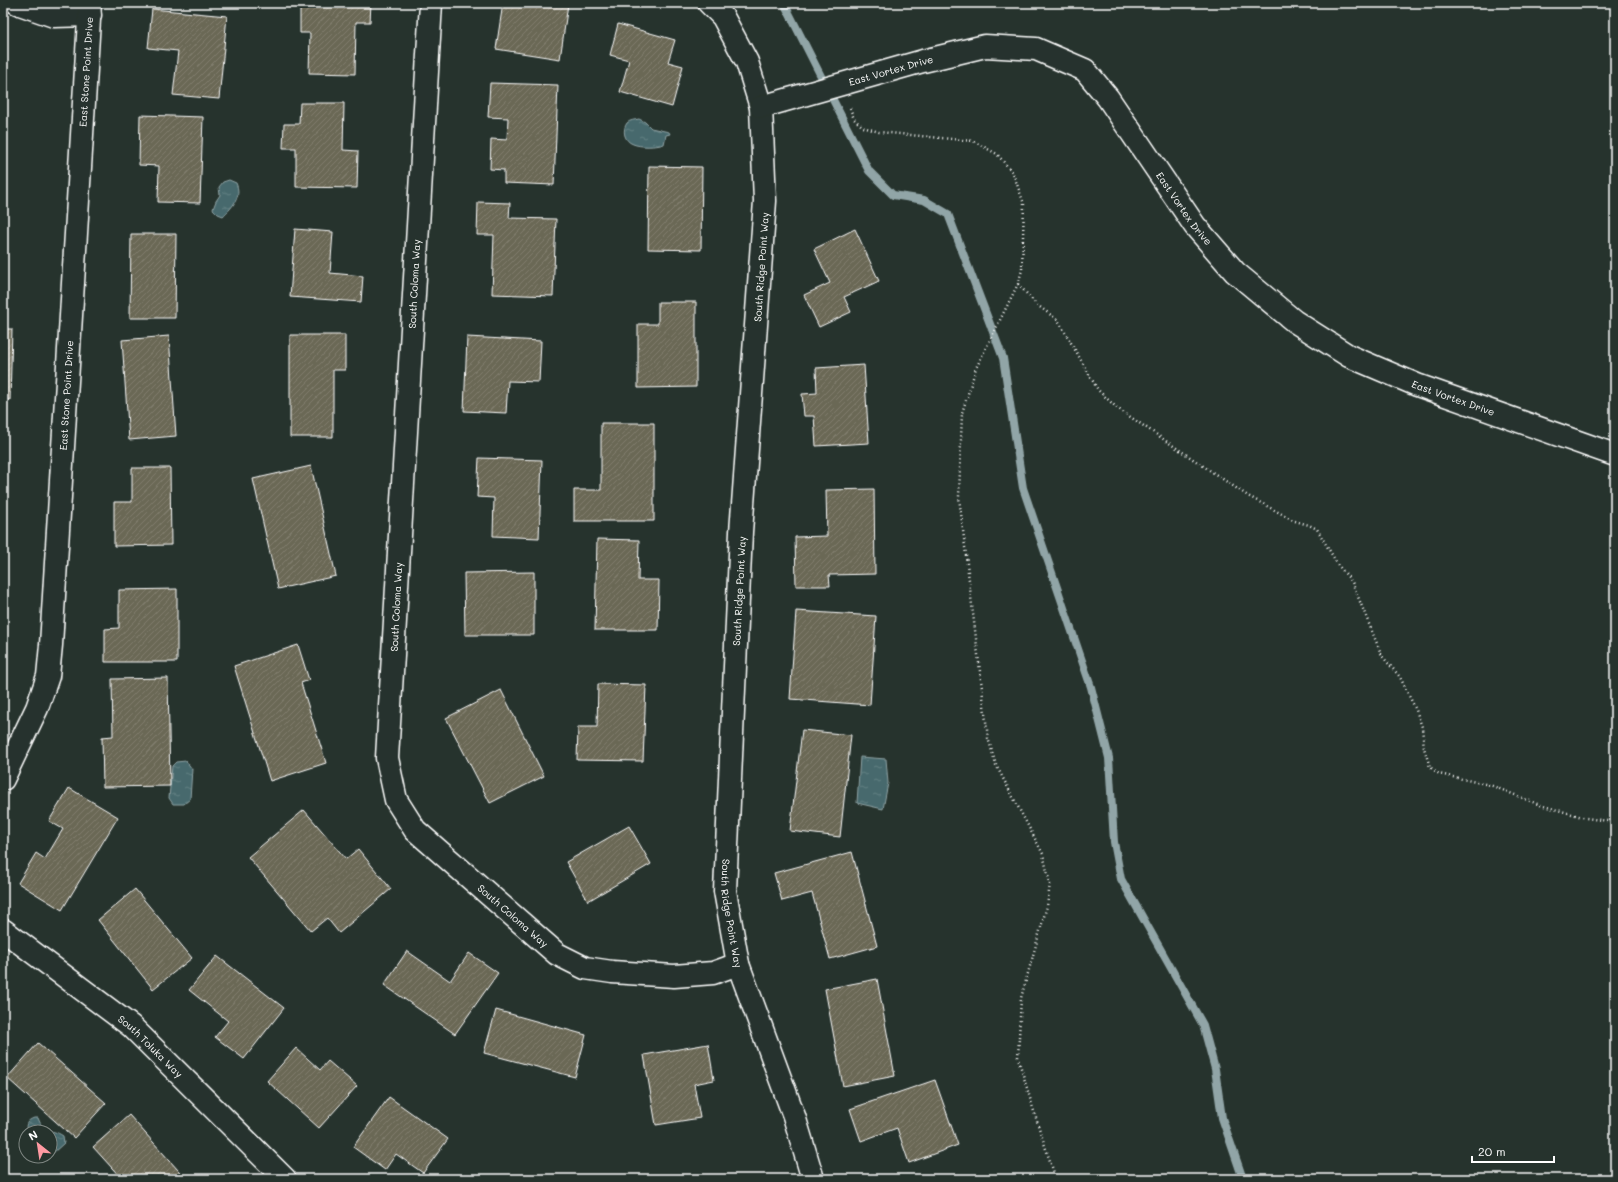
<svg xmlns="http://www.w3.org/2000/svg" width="1618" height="1182" viewBox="0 0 1618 1182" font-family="Mali,sans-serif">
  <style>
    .water { fill: url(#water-ripples); stroke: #91a5a7 }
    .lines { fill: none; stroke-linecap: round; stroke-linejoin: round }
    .stream { stroke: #91a5a7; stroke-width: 8 }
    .building { fill: url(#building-hatch); stroke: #fff }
    .minor-casing { stroke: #fff; stroke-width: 25 }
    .path { stroke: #fff; stroke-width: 2.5; stroke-dasharray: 1 3; stroke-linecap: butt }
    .minor { stroke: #26332d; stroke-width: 22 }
    .labels { text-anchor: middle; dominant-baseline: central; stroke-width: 3; stroke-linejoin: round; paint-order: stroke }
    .street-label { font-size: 10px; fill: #fff; stroke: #26332d }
  </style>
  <defs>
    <pattern id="water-ripples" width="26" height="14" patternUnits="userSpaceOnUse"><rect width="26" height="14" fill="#47696d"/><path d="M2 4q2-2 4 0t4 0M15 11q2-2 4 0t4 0" fill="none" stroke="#638083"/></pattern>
    <pattern id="building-hatch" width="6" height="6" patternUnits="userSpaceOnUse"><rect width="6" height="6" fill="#6b6754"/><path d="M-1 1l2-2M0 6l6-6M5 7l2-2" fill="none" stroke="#817e6e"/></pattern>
  </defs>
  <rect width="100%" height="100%" fill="#26332d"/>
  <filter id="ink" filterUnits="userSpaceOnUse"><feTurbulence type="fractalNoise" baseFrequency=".025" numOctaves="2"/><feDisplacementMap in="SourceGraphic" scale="8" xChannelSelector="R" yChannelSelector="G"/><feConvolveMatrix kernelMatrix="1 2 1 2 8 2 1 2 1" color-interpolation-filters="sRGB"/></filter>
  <g filter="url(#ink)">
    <path class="water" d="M639 119 645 122 651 128 669 132 670 134 666 135 664 144C656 147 640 147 633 144 624 141 622 130 627 123 630 120 635 120 639 119Z
      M229 180 236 183C242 196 233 207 223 216L218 214 213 209 216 201 220 195 219 187 223 182Z
      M860 757 886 759 888 783 883 809 857 803Z
      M186 761 192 769 190 799 184 804H173L169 798 172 766 176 762Z
      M34 1118H38C45 1136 50 1127 63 1136L64 1143 53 1153 50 1152V1132H27C25 1125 26 1121 34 1118Z"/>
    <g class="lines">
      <path class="stream" d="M784 3 869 171 893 195 924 200 948 214 1003 358 1023 488 1091 687 1109 758 1114 842 1121 879 1203 1025 1215 1069 1222 1118 1243 1179"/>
    </g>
    <path class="building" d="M314 3H371L370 22H356L355 74 309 73 310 33H300V8H314Z
      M503 3H559L568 4 560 59 496 49Z
      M152 9 227 16 219 99 173 95 178 51 148 48Z
      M618 24 675 40 668 62 683 66 672 107 620 92 629 60 610 55Z
      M490 83 558 85 554 185 504 183V170L490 169 491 139 507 140 508 118 488 117Z
      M300 103H344L343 150 358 151 357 188 296 187V148H283L284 124H299Z
      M140 115 203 117 200 203 158 202 159 166 139 165Z
      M649 166 702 167 701 250 648 249Z
      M478 202 510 203 509 218 556 219 553 296 492 294 494 235H477Z
      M295 229 333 232 330 273 363 276 361 302 290 297Z
      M855 229 879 281 844 297 851 312 819 327 804 295 830 283 814 249Z
      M131 234H176L175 318H130Z
      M658 302H696V387L638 388V324H658Z
      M3 329H12L10 400H3Z
      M290 335H345V370H333V437H290Z
      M169 336 176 436 129 440 122 340Z
      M467 337 541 341 539 382 508 381 506 413 464 411Z
      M864 365 869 443 816 446 814 416H804L802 394 817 393 816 368Z
      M601 423H654V521H574V490H601Z
      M479 458 542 460 539 538 493 536 494 498 477 497Z
      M311 466 336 576 278 589 253 479Z
      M132 468H170L171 545 114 546V502H132Z
      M874 489 875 574 829 575 830 586H796L795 537 827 536 826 490Z
      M597 539 639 540 638 580H659L658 630H595Z
      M534 572V635H465L464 573Z
      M177 589V662H105V629L119 628V590Z
      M796 611 876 616 870 705 790 699Z
      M298 645 309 680 301 683 326 763 270 781 234 666Z
      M168 678 170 786 103 787 102 737 113 736 112 679Z
      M598 684 646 685 643 761 577 760 578 727H597Z
      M501 690 544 776 490 803 446 718Z
      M802 730 851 735 840 837 790 831Z
      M69 788 118 817 62 910 18 883 36 853 45 859 63 829 49 821Z
      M304 810 346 859 358 849 391 889 339 933 327 918 311 931 248 857Z
      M629 826 651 864 588 901 566 862Z
      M852 852 877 946 830 959 812 893 782 901 774 873Z
      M135 889 192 958 153 989 98 920Z
      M407 951 450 981 469 953 498 973 455 1034 384 985Z
      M217 956 284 1008 244 1059 215 1037 228 1021 189 990Z
      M877 979 895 1076 843 1086 825 989Z
      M496 1010 586 1035 575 1077 484 1053Z
      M38 1043 106 1103 74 1138 7 1078Z
      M708 1044 714 1080 694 1084 700 1118 656 1125 644 1055Z
      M296 1048 320 1070 328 1061 357 1086 319 1128 267 1081Z
      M935 1080 958 1145 909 1163 897 1128 861 1141 850 1109Z
      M389 1097 448 1139 423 1173 396 1154 385 1170 353 1147Z
      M129 1115 186 1179H122L93 1147Z"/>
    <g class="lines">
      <g class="minor-casing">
        <g id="minor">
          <path d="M17 3 54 16 90 15"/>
          <path id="s1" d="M431 3 387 758 396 800 415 830 557 954 585 968 612 972 674 976 713 973 738 964"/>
          <path id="s2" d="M709 3 723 17 747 62 761 107 765 201 741 532 725 891 738 964 794 1116 813 1179"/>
          <path id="s3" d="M761 107 923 61 985 46 1036 49 1085 70 1108 98 1195 226 1235 272 1294 321 1349 356 1417 385 1615 455"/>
          <path id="s4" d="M3 779 37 708 48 676 51 645 90 3"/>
          <path id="s5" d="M3 930 131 1026 285 1179"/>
        </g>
      </g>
      <path class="path" d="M850 108 854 119 863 127 879 132 973 141 997 154 1013 173 1024 204 1022 270 1018 284 976 368 962 413 959 497 988 738 996 765 1043 854 1050 884 1047 906 1021 998 1018 1058 1039 1128 1056 1179
        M1018 284 1037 305 1058 320 1098 390 1117 408 1248 496 1295 521 1309 525 1317 529 1338 565 1352 582 1382 656 1400 677 1416 710 1422 727 1424 748 1430 767 1439 774 1490 785 1540 805 1586 818 1615 822"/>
      <use href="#minor" class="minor"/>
    </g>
  </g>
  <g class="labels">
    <g class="street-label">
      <text stroke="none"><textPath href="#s3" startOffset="135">East Vortex Drive</textPath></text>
      <text stroke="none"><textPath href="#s4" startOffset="718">East Stone Point Drive</textPath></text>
      <text stroke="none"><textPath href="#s3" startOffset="507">East Vortex Drive</textPath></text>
      <text transform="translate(761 267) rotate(-86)">South Ridge Point Way</text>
      <text transform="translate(414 284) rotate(-87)">South Coloma Way</text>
      <text stroke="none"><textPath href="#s4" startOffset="394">East Stone Point Drive</textPath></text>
      <text stroke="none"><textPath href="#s3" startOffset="843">East Vortex Drive</textPath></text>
      <text transform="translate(739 591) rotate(-87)">South Ridge Point Way</text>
      <text transform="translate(396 607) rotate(-87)">South Coloma Way</text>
      <text stroke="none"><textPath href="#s2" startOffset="926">South Ridge Point Way</textPath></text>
      <text stroke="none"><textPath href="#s1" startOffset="965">South Coloma Way</textPath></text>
      <text stroke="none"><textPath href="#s5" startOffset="188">South Toluka Way</textPath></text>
    </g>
  </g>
  <rect width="1618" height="1182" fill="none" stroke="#26332d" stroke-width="16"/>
  <rect x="8" y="8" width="1602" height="1166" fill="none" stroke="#fff" stroke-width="1.5" filter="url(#ink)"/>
  <g transform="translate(38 1144) rotate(330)"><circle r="19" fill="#26332d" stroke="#7d8581"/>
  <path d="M0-3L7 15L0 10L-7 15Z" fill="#ff9aa2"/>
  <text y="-6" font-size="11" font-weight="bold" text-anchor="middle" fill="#ffffff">N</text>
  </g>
  <path d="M1472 1156v6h82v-6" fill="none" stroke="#ffffff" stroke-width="2"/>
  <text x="1478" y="1156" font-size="12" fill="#ffffff" stroke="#26332d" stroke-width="3" paint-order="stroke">20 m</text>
</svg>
